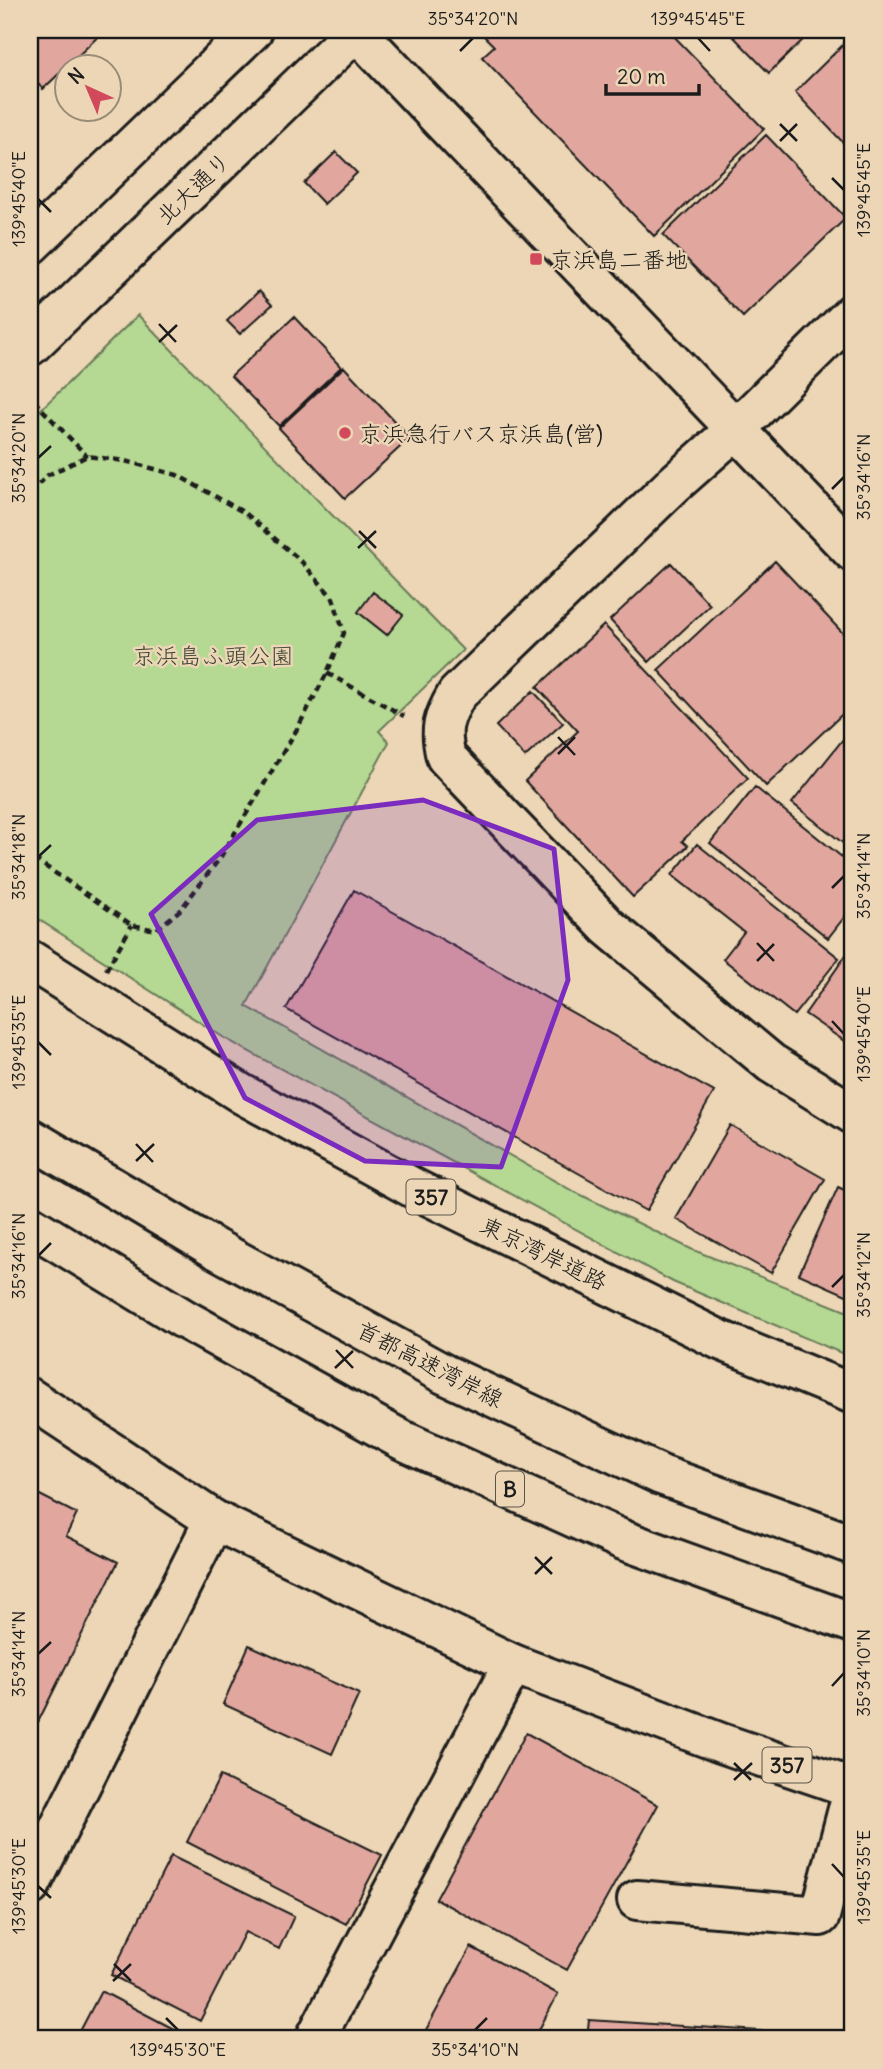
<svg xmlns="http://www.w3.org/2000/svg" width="883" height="2069" viewBox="0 0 883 2069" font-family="Delius,'Klee One',sans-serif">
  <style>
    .green { fill: #b5d893; stroke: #687a58; stroke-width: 2 }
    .building { fill: #e1a79e; stroke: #1c1c1c; stroke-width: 2 }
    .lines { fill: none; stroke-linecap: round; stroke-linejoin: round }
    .minor-casing { stroke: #1c1c1c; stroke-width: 44 }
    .highway-casing { stroke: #1c1c1c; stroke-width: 44 }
    .path { stroke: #1c1c1c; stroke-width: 4.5; stroke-dasharray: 7 5; stroke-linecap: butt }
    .minor { stroke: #ecd6b5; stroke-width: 38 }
    .highway { stroke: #ecd6b5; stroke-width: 38 }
    .marked { fill: #7b2cbf; fill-opacity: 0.2; stroke: #7b2cbf; stroke-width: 5; stroke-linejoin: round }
    .ticks { fill: none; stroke: #1c1c1c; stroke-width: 2.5 }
    .poi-dot { fill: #d1495b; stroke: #ecd6b5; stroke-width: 2.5 }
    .labels { text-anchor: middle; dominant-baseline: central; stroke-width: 5; stroke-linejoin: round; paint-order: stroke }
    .shield { fill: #ecd6b5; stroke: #5a544a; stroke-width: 2 }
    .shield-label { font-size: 21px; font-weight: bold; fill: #1c1c1c }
    .street-label { font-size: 23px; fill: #1c1c1c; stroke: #ecd6b5 }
    .poi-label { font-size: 23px; fill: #1c1c1c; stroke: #ecd6b5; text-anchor: start }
    .park-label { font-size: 23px; fill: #3b4234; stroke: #ecd6b5 }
    .neatline { fill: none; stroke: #1c1c1c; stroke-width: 2.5 }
    .ticks-label { font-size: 18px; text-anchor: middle; fill: #1c1c1c }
  </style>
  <rect width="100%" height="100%" fill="#ecd6b5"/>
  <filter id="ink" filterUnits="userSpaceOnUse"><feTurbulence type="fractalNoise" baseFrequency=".0143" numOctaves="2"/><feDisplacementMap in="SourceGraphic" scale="14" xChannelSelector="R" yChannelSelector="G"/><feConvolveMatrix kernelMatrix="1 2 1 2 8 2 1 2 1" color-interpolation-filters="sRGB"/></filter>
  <g filter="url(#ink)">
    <path class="green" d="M138 315 463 650 379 731 389 742 246 1006 571 1190 691 1249 853 1314V1358L673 1282 226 1039 30 914V420Z"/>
    <path class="building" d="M30 30H105L43 89 30 76Z
      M478 30H668L764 129 654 236 482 57 494 46Z
      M727 30H813L769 73Z
      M853 35V153L795 92Z
      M766 135 846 218 743 317 663 235Z
      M336 152 357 173 324 204 304 183Z
      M259 291 272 305 240 334 227 321Z
      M294 317 341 367 279 426 231 376Z
      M344 367 410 438 345 498 279 428Z
      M775 561 853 644V704L766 786 658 670Z
      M671 563 710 605 649 662 610 620Z
      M373 592 403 615 387 635 358 612Z
      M604 625 748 778 682 841 688 846 633 897 525 781 578 731 537 687Z
      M533 691 563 723 525 757 496 726Z
      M852 728 853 729V851L792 803Z
      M755 787 853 866V906L828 938 710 843Z
      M697 844 839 958 794 1015 723 959 744 932 672 875Z
      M354 890 714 1092 646 1211 286 1009Z
      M853 945V1047L805 1014Z
      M730 1125 825 1179 771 1273 676 1219Z
      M838 1187 853 1194V1298L799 1274Z
      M30 1490 77 1514 66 1536 118 1562 30 1738Z
      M249 1645 359 1694 332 1754 223 1704Z
      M526 1733 658 1805 567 1970 436 1899Z
      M220 1776 382 1855 346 1924 187 1842Z
      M171 1856 294 1916 279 1949 245 1932 200 2021 111 1975Z
      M471 1947 558 1994 534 2039H421Z
      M101 1991 193 2039H76Z
      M589 2020 853 2037V2039H587Z"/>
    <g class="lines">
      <g class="minor-casing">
        <path id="minor" d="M355 30 853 552
          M30 245 253 30
          M853 313 735 430 673 485 457 694C443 718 439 729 446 757L608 927 771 1063 853 1114
          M30 346 357 30
          M30 1886 214 1520
          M637 1900 820 1916 853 1790
          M315 2039 513 1664"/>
      </g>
      <g class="highway-casing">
        <path id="highway" d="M30 960 242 1094 417 1190 720 1340 853 1394
          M30 1138 214 1248 444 1374 661 1475 853 1545
          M30 1225 184 1319 402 1440 623 1540 853 1623
          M30 1398 214 1520 513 1664 721 1743 853 1788"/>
      </g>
      <path class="path" d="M34 401 87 456
        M30 493 48 475 87 456 125 461 177 475 245 513 301 561 333 598 344 633 327 673 297 729 220 858 181 909 156 930 132 925 30 856
        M327 673 404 716
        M106 970 132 925"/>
      <use href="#minor" class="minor"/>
      <use href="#highway" class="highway"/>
    </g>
  </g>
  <path class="marked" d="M423 800 554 849 568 980 501 1167 365 1161 245 1098 151 914 257 820Z"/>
  <path class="ticks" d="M698 38 710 51M460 51 473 38M780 124 797 141M780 141 797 124M832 178 844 190M38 199 51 212M159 324 176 342M159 342 177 325M38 458 51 446M832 489 844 477M359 531 376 548M358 548 376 531M558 737 575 755M558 754 575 737M38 857 51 845M832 888 844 876M757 943 774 961M757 961 774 944M832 1021 844 1034M38 1042 51 1055M136 1144 153 1162M136 1161 154 1144M38 1256 51 1243M832 1287 844 1275M336 1350 353 1368M335 1368 353 1351M535 1557 552 1574M535 1574 552 1557M38 1654 51 1642M832 1686 844 1673M734 1763 751 1780M734 1780 752 1763M832 1864 844 1877M38 1886 51 1898M114 1964 131 1981M113 1981 131 1964M166 2018 178 2030M475 2030 487 2018"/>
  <g class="poi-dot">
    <rect x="529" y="252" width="14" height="14" rx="3.5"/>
    <circle cx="345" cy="433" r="7"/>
  </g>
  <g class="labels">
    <g class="shield">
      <rect x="406.5" y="1179.5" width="49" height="35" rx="5"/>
      <rect x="496" y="1471.5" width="28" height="35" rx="5"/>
      <rect x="762.5" y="1747.5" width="49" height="35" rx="5"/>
    </g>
    <g class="shield-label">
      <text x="431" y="1197">357</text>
      <text x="510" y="1489">B</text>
      <text x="787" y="1765">357</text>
    </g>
    <g class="street-label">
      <text transform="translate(193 188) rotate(-44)">北大通り</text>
      <text transform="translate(544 1253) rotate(26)">東京湾岸道路</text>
      <text transform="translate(430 1364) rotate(27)">首都高速湾岸線</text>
    </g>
    <g class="poi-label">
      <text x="550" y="259">京浜島二番地</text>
      <text x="359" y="433">京浜急行バス京浜島(営)</text>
    </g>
    <g class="park-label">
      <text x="213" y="655">京浜島ふ頭公園</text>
    </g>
  </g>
  <rect width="883" height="2069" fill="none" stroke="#ecd6b5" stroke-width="77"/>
  <g transform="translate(88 88) rotate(316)"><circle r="33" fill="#ecd6b5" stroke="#998c78" stroke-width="2"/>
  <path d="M0-5L12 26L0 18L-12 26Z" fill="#d1495b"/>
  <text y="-10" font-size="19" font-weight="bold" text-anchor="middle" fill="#1c1c1c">N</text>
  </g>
  <path d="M606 84v10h93v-10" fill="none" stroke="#1c1c1c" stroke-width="3.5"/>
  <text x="617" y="84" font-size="21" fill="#1c1c1c" stroke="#ecd6b5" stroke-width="5" paint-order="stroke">20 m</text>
  <rect x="38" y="38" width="806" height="1992" class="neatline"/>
  <g class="ticks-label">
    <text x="473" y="25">35°34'20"N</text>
    <text x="698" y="25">139°45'45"E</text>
    <text transform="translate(864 190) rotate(-90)" y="6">139°45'45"E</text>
    <text transform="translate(19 199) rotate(-90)" y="6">139°45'40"E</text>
    <text transform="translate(19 458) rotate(-90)" y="6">35°34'20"N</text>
    <text transform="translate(864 477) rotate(-90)" y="6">35°34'16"N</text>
    <text transform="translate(19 857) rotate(-90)" y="6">35°34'18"N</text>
    <text transform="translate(864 876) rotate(-90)" y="6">35°34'14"N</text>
    <text transform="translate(864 1034) rotate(-90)" y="6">139°45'40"E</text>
    <text transform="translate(19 1042) rotate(-90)" y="6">139°45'35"E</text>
    <text transform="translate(19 1256) rotate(-90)" y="6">35°34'16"N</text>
    <text transform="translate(864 1275) rotate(-90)" y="6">35°34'12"N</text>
    <text transform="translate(19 1654) rotate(-90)" y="6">35°34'14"N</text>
    <text transform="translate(864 1673) rotate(-90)" y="6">35°34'10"N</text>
    <text transform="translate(864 1877) rotate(-90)" y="6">139°45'35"E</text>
    <text transform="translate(19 1886) rotate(-90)" y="6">139°45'30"E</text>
    <text x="178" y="2056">139°45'30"E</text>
    <text x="475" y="2056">35°34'10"N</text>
  </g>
</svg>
